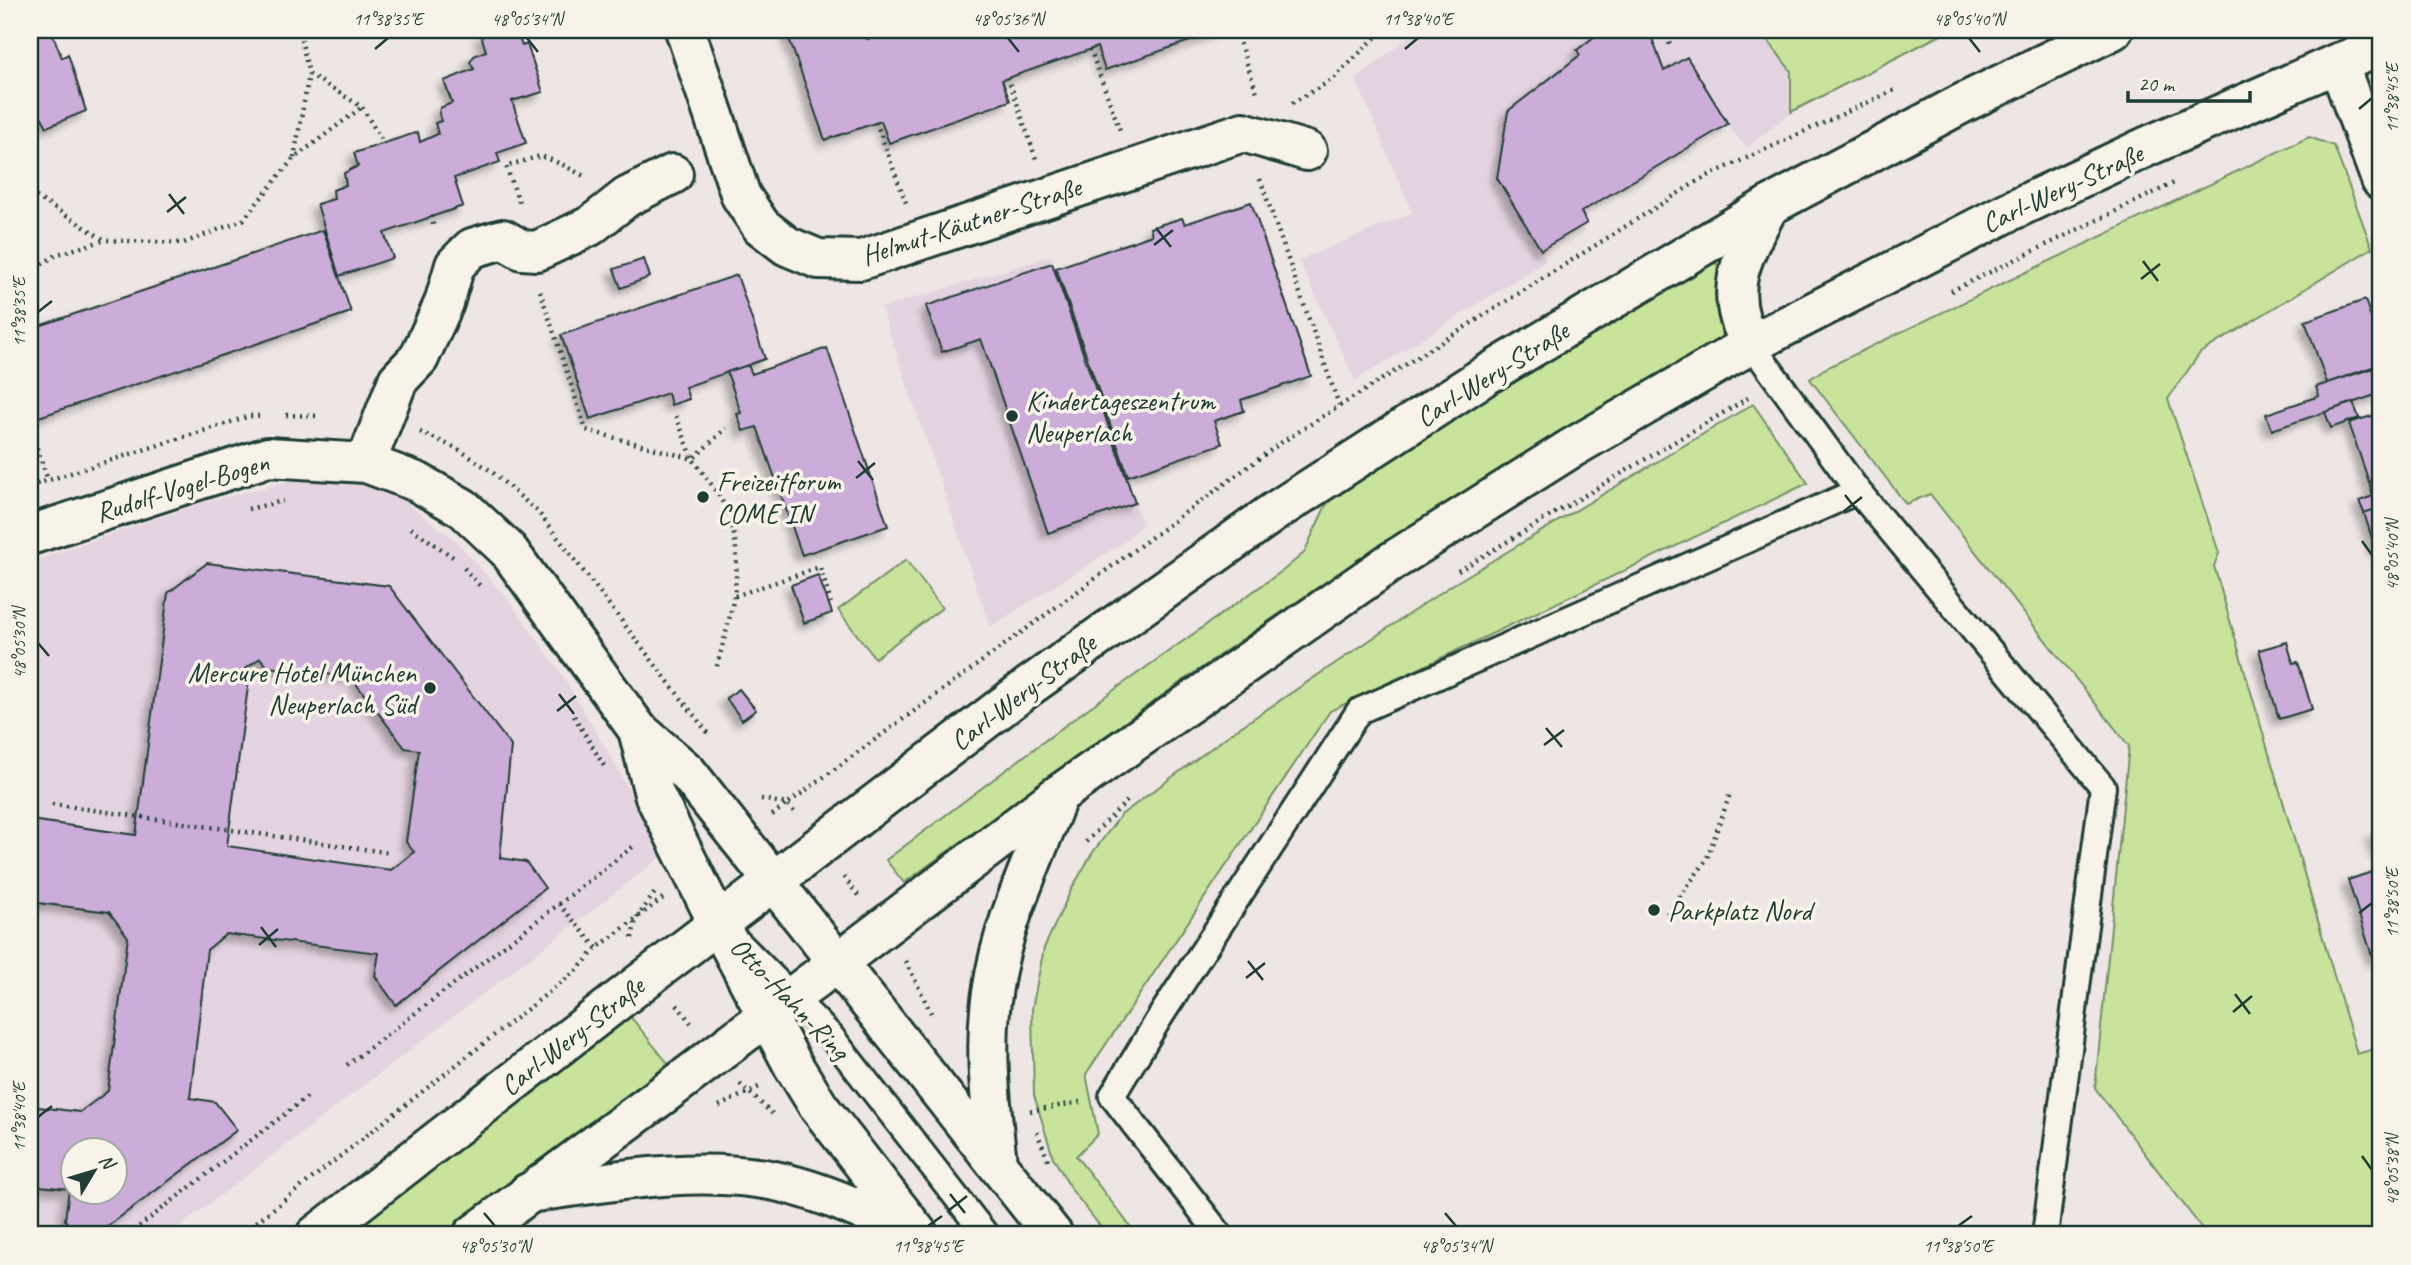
<svg xmlns="http://www.w3.org/2000/svg" width="2411" height="1265" viewBox="0 0 2411 1265" font-family="Caveat,sans-serif">
  <style>
    .built { fill: #e4d4e1; fill-rule: evenodd }
    .green { fill: #c8e49c; stroke: #749068; stroke-width: 2 }
    .building { fill: #ccacd8; stroke: #1f3d34; stroke-width: 2; fill-rule: evenodd; filter: url(#shadow) }
    .lines { fill: none; stroke-linecap: round; stroke-linejoin: round }
    .service-casing { stroke: #1f3d34; stroke-width: 30 }
    .minor-casing { stroke: #1f3d34; stroke-width: 44 }
    .tertiary-casing { stroke: #1f3d34; stroke-width: 44 }
    .secondary-casing { stroke: #1f3d34; stroke-width: 44 }
    .path { stroke: #1f3d34; stroke-width: 4.5; stroke-dasharray: 2 5; stroke-linecap: butt }
    .service { stroke: #f7f3e8; stroke-width: 24 }
    .minor { stroke: #f7f3e8; stroke-width: 38 }
    .tertiary { stroke: #f7f3e8; stroke-width: 38 }
    .secondary { stroke: #f7f3e8; stroke-width: 38 }
    .ticks { fill: none; stroke: #1f3d34; stroke-width: 2.5 }
    .poi-dot { fill: #1f3d34; stroke: #f7f3e8; stroke-width: 2.5 }
    .labels { text-anchor: middle; dominant-baseline: central; stroke-width: 7; stroke-linejoin: round; paint-order: stroke }
    .street-label { font-size: 28px; fill: #1f3d34; stroke: #f7f3e8 }
    .poi-label { font-size: 28px; fill: #1f3d34; stroke: #f7f3e8; text-anchor: start }
    .neatline { fill: none; stroke: #1f3d34; stroke-width: 2.5 }
    .ticks-label { font-size: 18px; text-anchor: middle; fill: #1f3d34 }
  </style>
  <defs>
    <filter id="shadow"><feDropShadow dx="-6" dy="6" stdDeviation="3.5" flood-color="#0004"/></filter>
  </defs>
  <rect width="100%" height="100%" fill="#eee5e5"/>
  <filter id="ink" filterUnits="userSpaceOnUse"><feTurbulence type="fractalNoise" baseFrequency=".0143" numOctaves="2"/><feDisplacementMap in="SourceGraphic" scale="14" xChannelSelector="R" yChannelSelector="G"/><feConvolveMatrix kernelMatrix="1 2 1 2 8 2 1 2 1" color-interpolation-filters="sRGB"/></filter>
  <g filter="url(#ink)">
    <path class="built" d="M1417 30H1760L1791 71V112L1747 148 1727 125 1582 212 1587 223 1541 250 1546 261 1355 381 1299 260 1412 213 1356 79Z
      M1051 256 1142 524 1124 542 990 627 881 308Z
      M290 481 355 483 399 497 456 541 507 598 558 668 610 755 664 855 169 1235H30V562L198 504ZM74 1150H116V1192H74Z"/>
    <path class="green" d="M1760 30H1950L1791 112V71Z
      M2309 137 2334 146 2372 248 2200 353 2168 399 2219 553 2214 566 2357 1054 2381 1047V1235H2207L2095 1088 2129 746 1930 494 1906 504 1810 379 1824 369Z
      M1705 260 1717 264 1719 272 1715 293 1725 337C1611 405 1496 471 1385 543 1220 650 1063 768 904 883L886 860 1083 712 1285 569 1304 553 1326 505 1340 489Z
      M1753 404 1808 483 1330 711 1086 1074 1098 1134 1076 1156 1137 1235H1107L1071 1189 1053 1157 1034 1095 1032 1009 1044 948 1071 890 1093 852 1121 815 1233 732 1452 585Z
      M906 560 942 608 875 658 838 610Z
      M626 1011 670 1066 453 1235H338Z"/>
    <path class="building" d="M30 30H51L62 58 68 54 86 111 47 127 41 116 30 120Z
      M495 30H516L522 46 527 44 543 92 512 101 526 143 497 153 500 162 454 178 463 206 384 233 393 258 339 276 317 204 334 199 333 190 346 185 344 173 358 166 354 153 418 132 420 142 438 134 435 123 441 121 439 113 440 108 452 103 444 81 474 69 470 62 474 56 486 51 481 35Z
      M786 30H864L867 39 895 30H1222L1105 70 1097 47 1002 80 1010 101 889 143 881 121 825 140Z
      M1603 30H1649L1664 71 1687 57 1728 124 1581 212 1587 223 1541 250 1497 178 1508 111 1580 55 1577 50Z
      M1251 202 1311 376 1241 400 1244 411 1214 421 1222 444 1128 476 1056 268 1152 235 1150 228 1182 218 1185 224Z
      M323 230 351 312 36 418 30 401V329Z
      M644 259 650 277 621 288 614 269Z
      M1052 263 1135 503 1048 533 981 339 942 352 926 306Z
      M737 275 765 359 685 387 689 399 671 405 668 393 590 419 561 335Z
      M2365 300 2381 347V364L2327 383 2305 321Z
      M827 348 888 526 802 555 757 427 743 431 737 414 741 413 727 372 748 365 752 374Z
      M2373 368 2381 393 2272 430 2266 414 2319 396 2316 387Z
      M2353 402 2359 418 2331 428 2325 412Z
      M2381 413V478L2369 482 2349 423Z
      M2381 478V507L2364 513 2359 501 2373 496 2369 482Z
      M2381 507V549L2376 551 2364 513Z
      M207 563 389 586 511 746 500 858 526 862 545 888 396 1005 375 976 379 953 226 934 207 950 190 1098 215 1102 237 1130 96 1235H76L65 1220 69 1189 30 1185V1106L80 1112 108 1091 128 937 109 912 30 902V820L136 835 168 593ZM260 658 268 667 359 678 357 685 405 748 419 750 406 842 414 852 391 870 227 846 249 679 244 670ZM74 1150H116V1192H74Z
      M818 575 832 613 804 623 791 585Z
      M2287 642 2293 663 2298 662 2312 709 2279 719 2259 650Z
      M739 689 756 710 742 720 726 698Z
      M2381 832V852L2378 853 2372 834Z
      M2381 869V956L2373 959 2348 880Z"/>
    <g class="lines">
      <g class="service-casing">
        <path id="service" d="M1751 344 1858 491
          M739 943 830 1035 986 1235
          M1220 1235 1112 1096 1160 1017 1359 711 1858 491 2103 787 2045 1235"/>
      </g>
      <g class="minor-casing">
        <path id="minor" d="M685 30 741 196 761 226 787 246 818 259 861 260 1243 132 1307 151
          M2338 63 2381 180
          M1751 344C1720 291 1743 255 1769 206
          M366 463 398 380 419 358 444 303 455 265 472 248 503 239 522 250 537 251 590 226 627 197 673 174
          M30 535 268 457 366 463 417 482 463 508 508 550 638 730 687 772 773 881
          M638 730 654 794 718 923"/>
      </g>
      <g class="tertiary-casing">
        <path id="tertiary" d="M773 881 1053 1235
          M718 923 793 1065 819 1107 918 1234
          M997 1163C991 1106 983 1045 993 987 1003 920 1035 858 1058 795
          M528 1193C606 1182 697 1165 775 1181 804 1187 834 1198 861 1210 876 1216 889 1227 903 1235"/>
      </g>
      <g class="secondary-casing">
        <path id="secondary" d="M316 1235 652 974 1028 687 1274 512 1486 375 1769 206 1963 103 2113 30
          M473 1235 676 1085 1058 795 1391 562 1570 449 1751 344 2010 211 2146 147 2338 63 2381 47"/>
      </g>
      <path class="path" d="M1235 30 1258 95
        M1663 30 1672 49
        M1090 49 1120 130
        M309 74 362 107 382 141
        M1008 77 1036 159
        M1292 103 1332 80 1383 30
        M876 122 906 203
        M294 158 309 74 299 30
        M1260 179 1339 405
        M30 193 105 240
        M519 202 506 166 541 156 561 164 586 177
        M431 216 434 229
        M30 271 58 254 105 240 184 243 243 220 293 159 362 107
        M540 291 586 430 693 459C703 474 716 489 724 505 750 559 730 616 716 670
        M1951 291 2176 182
        M286 415 319 416
        M676 416 693 459 726 428
        M30 428 48 480
        M420 432 458 449 491 471 538 512 710 736
        M30 486 250 416H259
        M248 509 283 501
        M411 528 453 557
        M464 568 481 587
        M1458 571 1748 398
        M735 596 820 567 831 603
        M574 716 604 766
        M761 799 787 804 796 814
        M52 804 391 853
        M772 815 1279 444 1701 179 1897 89
        M1086 842 1129 799
        M844 877 860 898
        M559 904 635 845
        M1667 914 1706 861 1730 794
        M632 938 636 919 656 891
        M906 961 931 1013
        M677 1005 691 1023
        M347 1065 559 904 597 948
        M740 1084 775 1116
        M719 1106 759 1087
        M1030 1111 1080 1102
        M1037 1132 1048 1160
        M128 1235 307 1097
        M240 1235 577 970 597 948 663 898
        M565 1235 584 1228"/>
      <use href="#service" class="service"/>
      <use href="#minor" class="minor"/>
      <use href="#tertiary" class="tertiary"/>
      <use href="#secondary" class="secondary"/>
    </g>
  </g>
  <path class="ticks" d="M527 38 538 52M1008 38 1019 52M1969 38 1980 52M375 49 388 38M1405 49 1418 38M2359 109 2372 98M169 194 184 214M167 212 186 197M1156 228 1171 247M1154 245 1173 230M2143 261 2158 281M2141 279 2160 264M38 312 52 301M858 461 873 480M856 478 875 463M1845 495 1860 514M1843 512 1862 497M2362 541 2372 555M38 643 49 656M559 694 574 714M557 711 576 696M1546 728 1562 747M1544 745 1564 730M2359 913 2372 903M261 927 276 947M259 945 278 929M1248 961 1263 980M1246 978 1265 963M2235 994 2250 1014M2233 1012 2252 996M38 1117 52 1106M2362 1156 2372 1170M950 1194 965 1213M948 1211 967 1196M484 1213 495 1226M1445 1213 1456 1226M928 1226 942 1216M1958 1226 1972 1216"/>
  <g class="poi-dot">
    <circle cx="1012" cy="416" r="7"/>
    <circle cx="703" cy="497" r="7"/>
    <circle cx="430" cy="688" r="7"/>
    <circle cx="1654" cy="910" r="7"/>
  </g>
  <g class="labels">
    <g class="street-label">
      <text transform="translate(2062 188) rotate(-25)">Carl-Wery-Straße</text>
      <text transform="translate(971 221) rotate(-18)">Helmut-Käutner-Straße</text>
      <text transform="translate(1492 374) rotate(-32)">Carl-Wery-Straße</text>
      <text transform="translate(182 487) rotate(-17)">Rudolf-Vogel-Bogen</text>
      <text transform="translate(1023 692) rotate(-37)">Carl-Wery-Straße</text>
      <text transform="translate(790 998) rotate(46)">Otto-Hahn-Ring</text>
      <text transform="translate(572 1036) rotate(-38)">Carl-Wery-Straße</text>
    </g>
    <g class="poi-label">
      <text x="1026" y="400">Kindertageszentrum<tspan x="1026" dy="32">Neuperlach</tspan></text>
      <text x="717" y="481">Freizeitforum<tspan x="717" dy="32">COME IN</tspan></text>
      <text x="416" y="672" text-anchor="end">Mercure Hotel München<tspan x="416" dy="32">Neuperlach Süd</tspan></text>
      <text x="1668" y="910">Parkplatz Nord</text>
    </g>
  </g>
  <rect width="2411" height="1265" fill="none" stroke="#f7f3e8" stroke-width="77"/>
  <g transform="translate(94 1171) rotate(52)"><circle r="33" fill="#f7f3e8" stroke="#a1aaa0" stroke-width="2"/>
  <path d="M0-5L12 26L0 18L-12 26Z" fill="#1f3d34"/>
  <text y="-10" font-size="19" font-weight="bold" text-anchor="middle" fill="#1f3d34">N</text>
  </g>
  <path d="M2128 91v10h122v-10" fill="none" stroke="#1f3d34" stroke-width="3.5"/>
  <text x="2138" y="91" font-size="21" fill="#1f3d34" stroke="#f7f3e8" stroke-width="5" paint-order="stroke">20 m</text>
  <rect x="38" y="38" width="2334" height="1188" class="neatline"/>
  <g class="ticks-label">
    <text x="388" y="25">11°38'35"E</text>
    <text x="527" y="25">48°05'34"N</text>
    <text x="1008" y="25">48°05'36"N</text>
    <text x="1418" y="25">11°38'40"E</text>
    <text x="1969" y="25">48°05'40"N</text>
    <text transform="translate(2392 98) rotate(-90)" y="6">11°38'45"E</text>
    <text transform="translate(19 312) rotate(-90)" y="6">11°38'35"E</text>
    <text transform="translate(2392 555) rotate(-90)" y="6">48°05'40"N</text>
    <text transform="translate(19 643) rotate(-90)" y="6">48°05'30"N</text>
    <text transform="translate(2392 903) rotate(-90)" y="6">11°38'50"E</text>
    <text transform="translate(19 1117) rotate(-90)" y="6">11°38'40"E</text>
    <text transform="translate(2392 1170) rotate(-90)" y="6">48°05'38"N</text>
    <text x="495" y="1252">48°05'30"N</text>
    <text x="928" y="1252">11°38'45"E</text>
    <text x="1456" y="1252">48°05'34"N</text>
    <text x="1958" y="1252">11°38'50"E</text>
  </g>
</svg>
